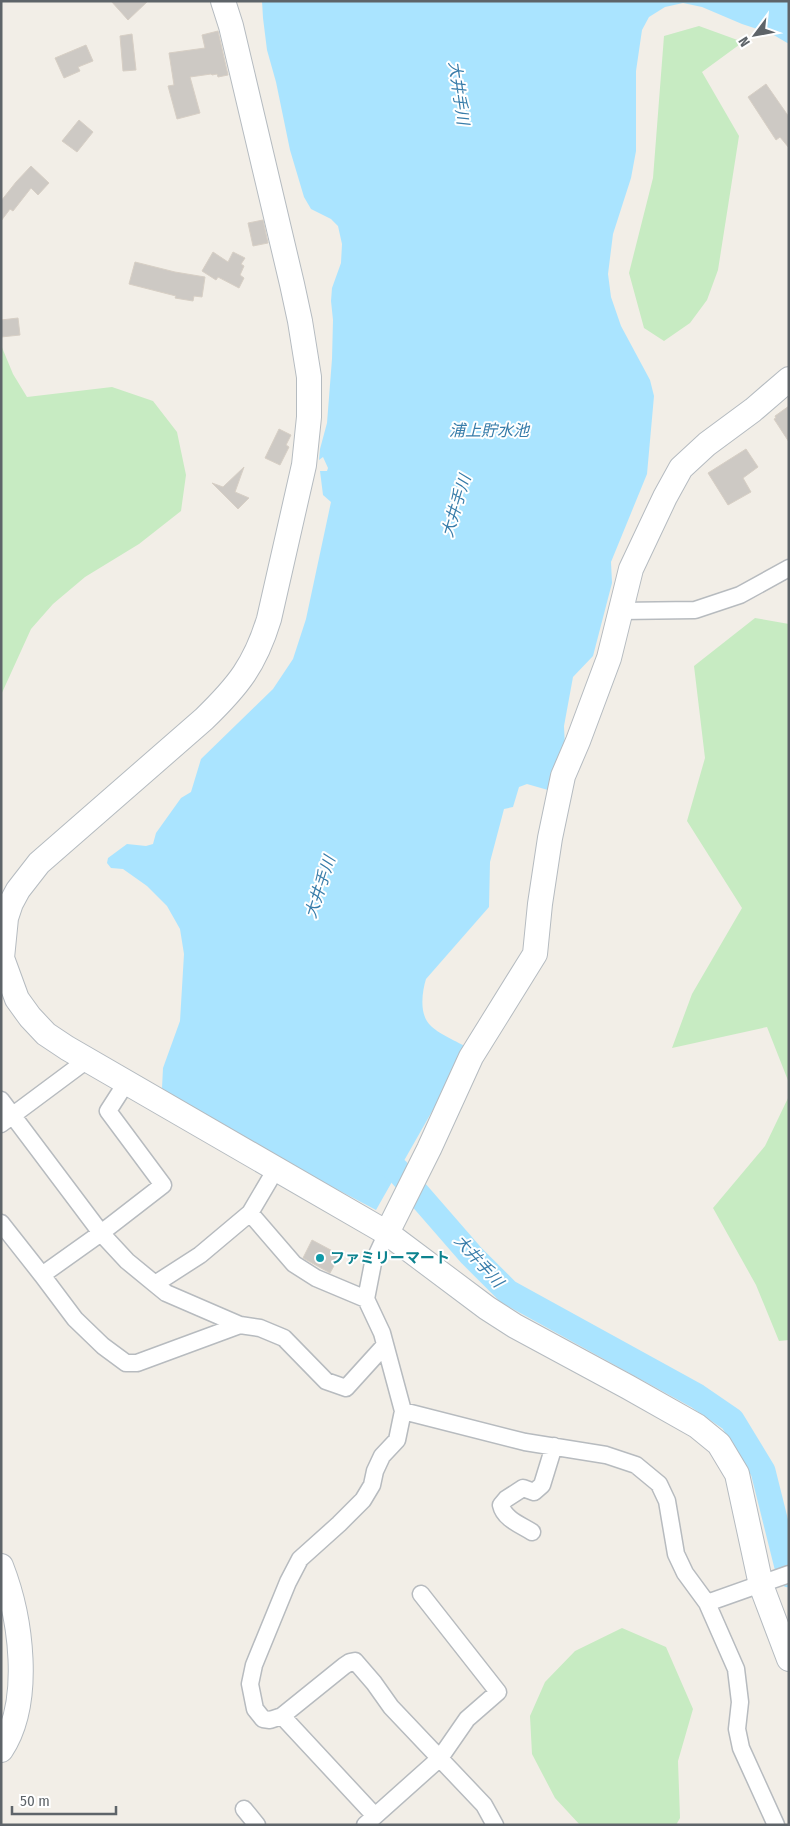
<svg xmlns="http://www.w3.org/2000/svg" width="790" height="1826" viewBox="0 0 790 1826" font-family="'Fira Sans Condensed','Noto Sans JP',sans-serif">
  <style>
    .green { fill: #c7ebc2 }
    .water { fill: #aae4ff }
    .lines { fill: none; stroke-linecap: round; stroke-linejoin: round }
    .river { stroke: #aae4ff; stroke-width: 25 }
    .building { fill: #cdc9c4; stroke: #d7cfc5 }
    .street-casing { stroke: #b7bbbf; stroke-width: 19 }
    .secondary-casing { stroke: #b5bbc0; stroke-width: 26 }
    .street { stroke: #fff; stroke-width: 16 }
    .secondary { stroke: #fff; stroke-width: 24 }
    .culture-dot { fill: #0f9aa8; stroke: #fff; stroke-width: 2 }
    .labels { text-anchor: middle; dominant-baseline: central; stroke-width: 4; stroke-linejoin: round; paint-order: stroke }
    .culture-label { font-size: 15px; font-weight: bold; fill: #0d838f; stroke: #fff; text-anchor: start }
    .water-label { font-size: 16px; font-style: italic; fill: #377ca9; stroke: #fff }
  </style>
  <rect width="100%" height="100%" fill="#f2eee7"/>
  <path class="green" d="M699 26 743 42 702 72 739 136 718 270 707 300 690 323 664 341 644 328 629 273 653 178 664 36Z
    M1 345 13 374 27 397 112 387 153 401 177 432 186 475 181 511 139 544 85 577 53 604 31 629 1 695Z
    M755 618 789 624V1083L767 1027 672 1048 692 994 742 908 687 821 705 758 694 666Z
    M789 1096V1340L779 1341 756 1285 713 1208 765 1146Z
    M622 1628 666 1647 693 1709 678 1761 680 1818 676 1825H580L555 1798 532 1754 530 1716 545 1682 575 1651Z"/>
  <path class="water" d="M262 1H789V44L772 34 742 24 702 7 683 3 665 7 649 17 642 30 636 71V151L631 178 613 234 608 274 611 297 621 326 650 380 654 396 647 474 611 562 612 583 593 656 573 677 564 726 565 748 548 790 527 784 519 787 513 807 504 809 490 862 489 907 426 979C422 992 419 1014 430 1025 437 1033 458 1042 468 1048L376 1210 200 1117 162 1088 163 1068 180 1021 184 954 180 929 167 906 147 886 123 869 111 868 107 863 108 858 127 844 146 846 153 844 156 833 181 798 191 792 201 759 273 689 293 659 306 619 331 502 323 495 320 471H327L328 468 323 457 319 460 320 449 327 423 332 359 333 320 331 301 332 288 341 263 342 244 338 226 331 219 311 209 304 197 290 150 276 82 267 50 263 18Z"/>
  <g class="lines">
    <path class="river" d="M369 1153 397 1170 471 1255 508 1292 697 1396 732 1420 763 1471 789 1575"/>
  </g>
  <path class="building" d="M111 1H148L128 20Z
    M218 31 228 75 218 77 217 74 212 75 211 74 190 77 200 113 177 119 168 86 174 85 169 53 205 48 202 35Z
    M132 34 136 70 123 71 120 36Z
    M86 45 93 61 78 67 80 71 64 78 55 58Z
    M766 84 789 117V148L780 137 776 140 748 97Z
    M79 120 93 132 77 152 62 141Z
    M31 166 49 183 38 195 31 188 13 211 10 209 1 221V201L16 182Z
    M263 220 268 243 253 246 248 223Z
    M213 252 228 262 233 252 245 258 241 264 244 266 240 275 244 278 239 288 218 277 216 280 202 271Z
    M135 262 175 272 205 277 202 297 194 296 193 301 175 298 176 296 129 284Z
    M18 318 20 335 1 337V320Z
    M789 406V442L774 419 776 418 775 416Z
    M279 429 291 435 286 445 289 447 280 465 265 458Z
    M746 449 758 467 743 478 751 492 728 505 708 473Z
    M244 467 235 492 249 498 238 509 212 483 223 487Z
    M312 1240 340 1255 330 1273 303 1258Z"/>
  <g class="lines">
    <g class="street-casing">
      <path id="street" d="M619 611 695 610 740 595 789 568
        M1 1100 101 1233 127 1261 155 1284 200 1255 250 1213 276 1169
        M1 1124 87 1060
        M250 1213 294 1264 316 1278 366 1299
        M1 1223 42 1275 101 1233 163 1185 108 1111 126 1083
        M42 1275 75 1319 103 1346 126 1363H137L240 1325
        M155 1284 166 1293 240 1325 260 1328 284 1338 326 1381 346 1388 385 1345
        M403 1411 525 1442 606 1455 636 1465 659 1484 667 1501 676 1554 685 1573 707 1603 736 1669 740 1702 737 1729 741 1748 776 1825
        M532 1532C521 1525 504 1519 501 1505L506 1499 523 1488 534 1492 542 1485 554 1446
        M707 1603 789 1574
        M282 1716 344 1666 350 1662 355 1661 374 1683 391 1707 484 1805 495 1825
        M244 1809 257 1825
        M375 1816 282 1716 270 1720 263 1719 255 1709 250 1684 254 1665 288 1582 300 1559 339 1524 363 1500 372 1485 375 1471 382 1456 397 1440 403 1411 382 1333 366 1299 373 1263 387 1233
        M365 1825 440 1758 467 1719 498 1692 421 1594"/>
    </g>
    <g class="secondary-casing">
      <path id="secondary" d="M223 1 231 26 292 284 300 321 309 377V417L304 465 269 619C255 665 238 686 204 719L39 863 18 890 11 903 6 918 2 958 17 999 30 1017 46 1034 67 1048 387 1233 487 1308 515 1326 628 1387 697 1426 719 1444 737 1474 761 1585 789 1659
        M387 1233 429 1149 471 1057 535 954 540 904 550 838 563 776 578 741 609 658 631 569 665 497 681 468 707 444 753 410 789 379
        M1 1566C21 1617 33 1702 1 1750"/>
    </g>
    <use href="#street" class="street"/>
    <use href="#secondary" class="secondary"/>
  </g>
  <circle class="culture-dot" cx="320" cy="1258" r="5"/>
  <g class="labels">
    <g class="culture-label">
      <text x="330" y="1258">ファミリーマート</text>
    </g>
    <g class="water-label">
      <text transform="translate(459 93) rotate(82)">大井手川</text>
      <text x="489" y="430">浦上貯水池</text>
      <text transform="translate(456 506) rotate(-73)">大井手川</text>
      <text transform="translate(320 887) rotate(-72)">大井手川</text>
      <text transform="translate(479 1261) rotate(48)">大井手川</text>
    </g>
  </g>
  <rect width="790" height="1826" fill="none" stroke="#5e6469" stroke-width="5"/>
  <g transform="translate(755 35) rotate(238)" stroke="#ffffff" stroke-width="4" paint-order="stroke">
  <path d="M0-4L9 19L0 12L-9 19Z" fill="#5e6469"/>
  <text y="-8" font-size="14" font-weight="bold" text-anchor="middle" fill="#5e6469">N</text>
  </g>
  <path d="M12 1806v8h104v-8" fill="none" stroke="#5e6469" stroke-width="2.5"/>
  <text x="20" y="1806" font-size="15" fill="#5e6469" stroke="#ffffff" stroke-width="4" paint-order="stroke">50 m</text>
</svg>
